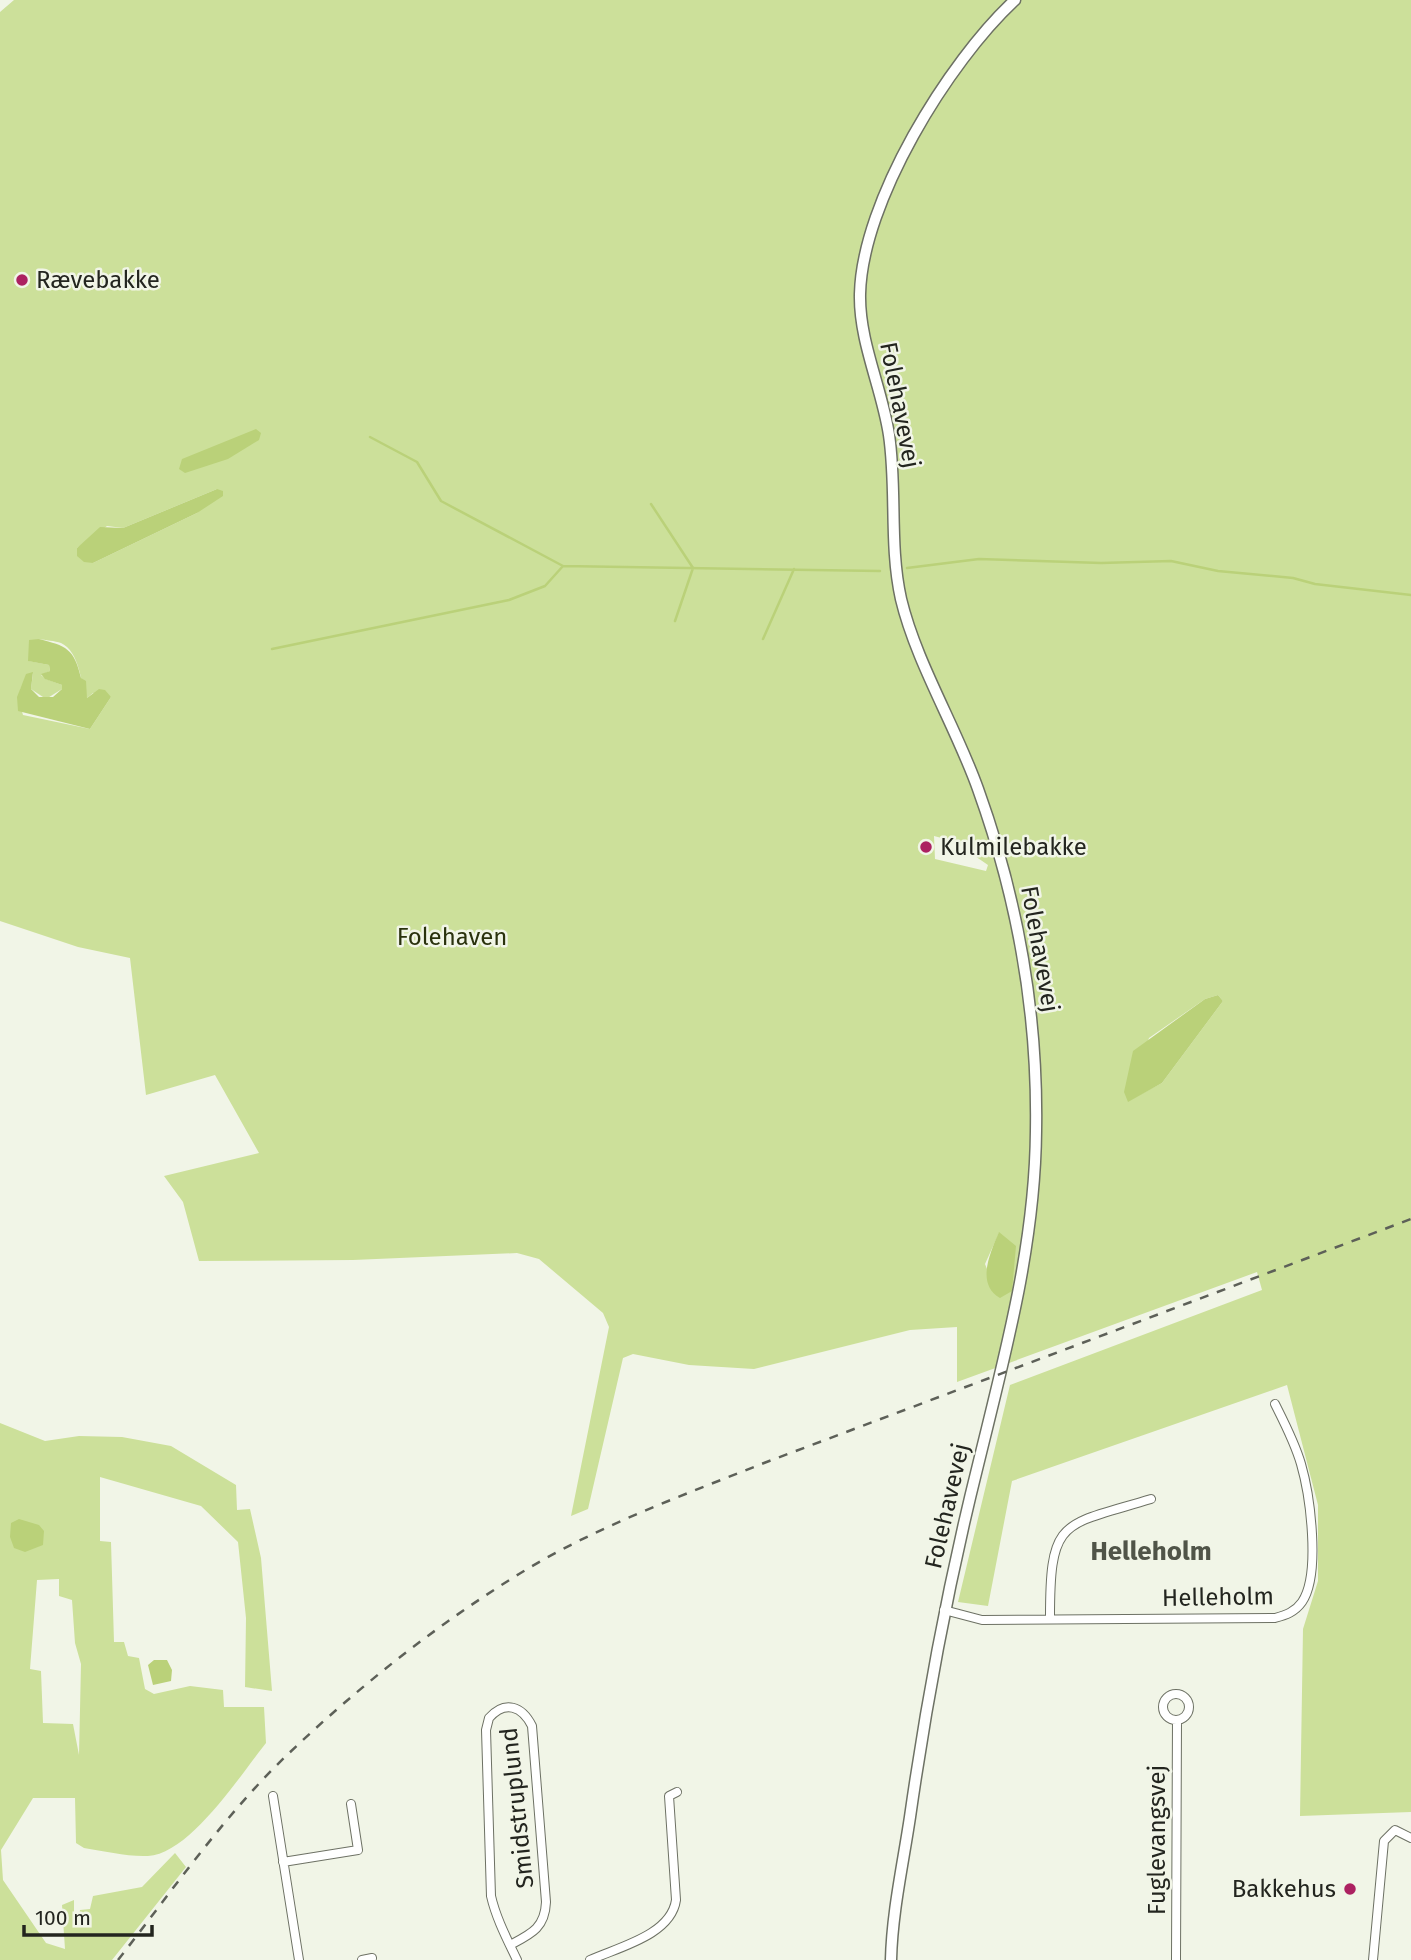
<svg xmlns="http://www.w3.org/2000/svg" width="1411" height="1960" viewBox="0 0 1411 1960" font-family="'Fira Sans',sans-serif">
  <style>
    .green { fill: #cce09a; fill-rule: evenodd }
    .water { fill: #bad179 }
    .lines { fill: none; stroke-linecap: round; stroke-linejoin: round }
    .stream { stroke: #bad179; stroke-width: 2.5 }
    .street-casing { stroke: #6d7164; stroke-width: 10 }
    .secondary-casing { stroke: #6d7164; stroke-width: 13 }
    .street { stroke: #fff; stroke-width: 8 }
    .secondary { stroke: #fff; stroke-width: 10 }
    .rail { stroke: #5d6058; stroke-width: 2.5; stroke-dasharray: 9 9; stroke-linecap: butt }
    .poi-dot { fill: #ac2161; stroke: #f1f5e7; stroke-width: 2.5 }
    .labels { text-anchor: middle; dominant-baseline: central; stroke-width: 5; stroke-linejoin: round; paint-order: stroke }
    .poi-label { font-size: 24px; fill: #23251f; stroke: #f1f5e7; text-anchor: start }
    .street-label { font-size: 24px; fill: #23251f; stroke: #f1f5e7 }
    .park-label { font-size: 24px; fill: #2a320d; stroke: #f1f5e7 }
    .neighbourhood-label { font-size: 26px; font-weight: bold; fill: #505448; stroke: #f1f5e7 }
  </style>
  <rect width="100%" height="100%" fill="#f1f5e7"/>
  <path class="green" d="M14 0H1411V1812L1300 1816 1303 1629 1318 1581V1505L1287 1385 1012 1481 988 1606 958 1602 1010 1385 1262 1290 1257 1272 957 1382V1327L910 1330 754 1369 689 1365 633 1354 623 1358 588 1509 571 1516 609 1327 603 1313 539 1259 517 1253 353 1260 199 1261 183 1202 164 1176 259 1153 215 1075 146 1095 130 958 78 947 0 921V12ZM217 489 197 513 93 563 77 548 107 526 123 528ZM39 639C45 640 55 641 61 643 80 652 80 682 87 698L93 693 111 697 90 729 23 715C17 696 17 686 33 673L31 689 46 699 62 689V685L46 679 41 675 50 671 49 665 29 661 31 648ZM934 836 953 841 988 865 986 871 935 859ZM1218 995 1223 1001 1162 1083 1128 1101 1149 1038 1205 999ZM999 1233 1008 1292 989 1274 985 1264Z
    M0 1423 45 1441 79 1436 122 1437 171 1446 236 1485 237 1510 250 1509 261 1558 272 1691 245 1687 246 1618 238 1542 201 1506 100 1477V1541L111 1542 114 1642H124L128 1656 139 1658 145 1689 154 1694 190 1686 223 1690 224 1707H264L266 1743C241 1774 190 1854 148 1856 128 1857 104 1851 84 1848L76 1843 75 1798H33L1 1850 3 1880 46 1943 65 1949 62 1905 74 1900V1920L78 1922 80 1910 90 1909 93 1896 142 1887 175 1853 186 1867 112 1960H0ZM59 1579V1596L72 1600 75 1643 81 1664 79 1755 73 1724 43 1723 41 1671 30 1669 37 1580Z"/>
  <path class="water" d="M256 429 261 433 259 440 228 459 185 473 179 469 182 459Z
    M217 489 223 491V496L197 513 93 563 84 562 77 556V548L100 527 123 528Z
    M39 639C66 646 74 648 81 678L86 681 87 698 99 689 105 690 111 697 90 729 18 711 17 697 26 674 33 672 31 689 39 697H53L62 689V685L45 679 41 674 50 671 49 665 28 661 29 640Z
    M1218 995 1223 1001 1162 1083 1128 1102 1124 1092 1133 1051 1205 999Z
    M999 1232 1016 1246 1012 1291 1000 1298C975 1284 991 1251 999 1232Z
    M19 1519 39 1525 44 1531 43 1545 25 1552 14 1548 10 1537 11 1523Z
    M154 1660H167L172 1670 171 1681 153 1685 148 1665Z"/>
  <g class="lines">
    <path class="stream" d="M370 437 417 462 441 501 563 566 880 571
      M651 504 693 568 675 621
      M907 568 979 559 1101 563 1171 561 1218 571 1293 578 1315 584 1411 595
      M763 639 794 569
      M272 649 509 600 545 586 563 566"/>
    <g class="street-casing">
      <path id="street" d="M944 1610 982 1620 1275 1618C1286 1615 1295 1612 1302 1602 1321 1574 1310 1495 1301 1464 1295 1443 1285 1424 1275 1404
        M1050 1617C1050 1517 1062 1526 1151 1499
        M1163 1707a13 13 0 1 1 26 0a13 13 0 1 1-26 0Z
        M273 1796 299 1960
        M283 1862 358 1850 351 1804
        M510 1945C531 1934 545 1928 546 1902L532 1726C522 1706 505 1700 489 1718L486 1730 491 1896C496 1918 507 1939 517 1960
        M362 1960 372 1958
        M590 1960C619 1947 671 1935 676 1900L669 1796 677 1792
        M1176 1960 1177 1720
        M1373 1960 1384 1841 1395 1830 1411 1838"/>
    </g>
    <g class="secondary-casing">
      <path id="secondary" d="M891 1960C892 1913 903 1864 910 1817 927 1698 949 1581 978 1465 1005 1354 1035 1246 1036 1131 1038 1014 1018 900 978 789 956 727 916 662 901 599 889 545 897 489 889 435 882 388 859 342 860 294 862 202 948 62 1015 0"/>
    </g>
    <use href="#street" class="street"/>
    <use href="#secondary" class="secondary"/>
    <path class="rail" d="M118 1960C172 1891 223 1817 286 1756 357 1688 435 1626 519 1574 595 1527 681 1496 764 1463L1411 1219"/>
  </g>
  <g class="poi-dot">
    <circle cx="22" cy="280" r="7"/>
    <circle cx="926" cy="847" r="7"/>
    <circle cx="1350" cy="1889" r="7"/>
  </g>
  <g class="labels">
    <g class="poi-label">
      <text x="36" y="280">Rævebakke</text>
      <text x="940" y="847">Kulmilebakke</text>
      <text x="1336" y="1889" text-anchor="end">Bakkehus</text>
    </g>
    <g class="street-label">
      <text transform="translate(900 405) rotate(79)">Folehavevej</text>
      <text transform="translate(1040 949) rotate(80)">Folehavevej</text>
      <text transform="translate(947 1506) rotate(-77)">Folehavevej</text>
      <text transform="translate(1218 1597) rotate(-1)">Helleholm</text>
      <text transform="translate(517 1808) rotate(-96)">Smidstruplund</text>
      <text transform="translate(1157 1840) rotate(-90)">Fuglevangsvej</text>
    </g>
    <g class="park-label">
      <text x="452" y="937">Folehaven</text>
    </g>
    <g class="neighbourhood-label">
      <text x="1151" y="1551">Helleholm</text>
    </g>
  </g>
  <path d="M24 1925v10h128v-10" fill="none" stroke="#23251f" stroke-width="3.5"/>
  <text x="35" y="1925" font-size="21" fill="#23251f" stroke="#f1f5e7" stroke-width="5" paint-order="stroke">100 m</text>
</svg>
